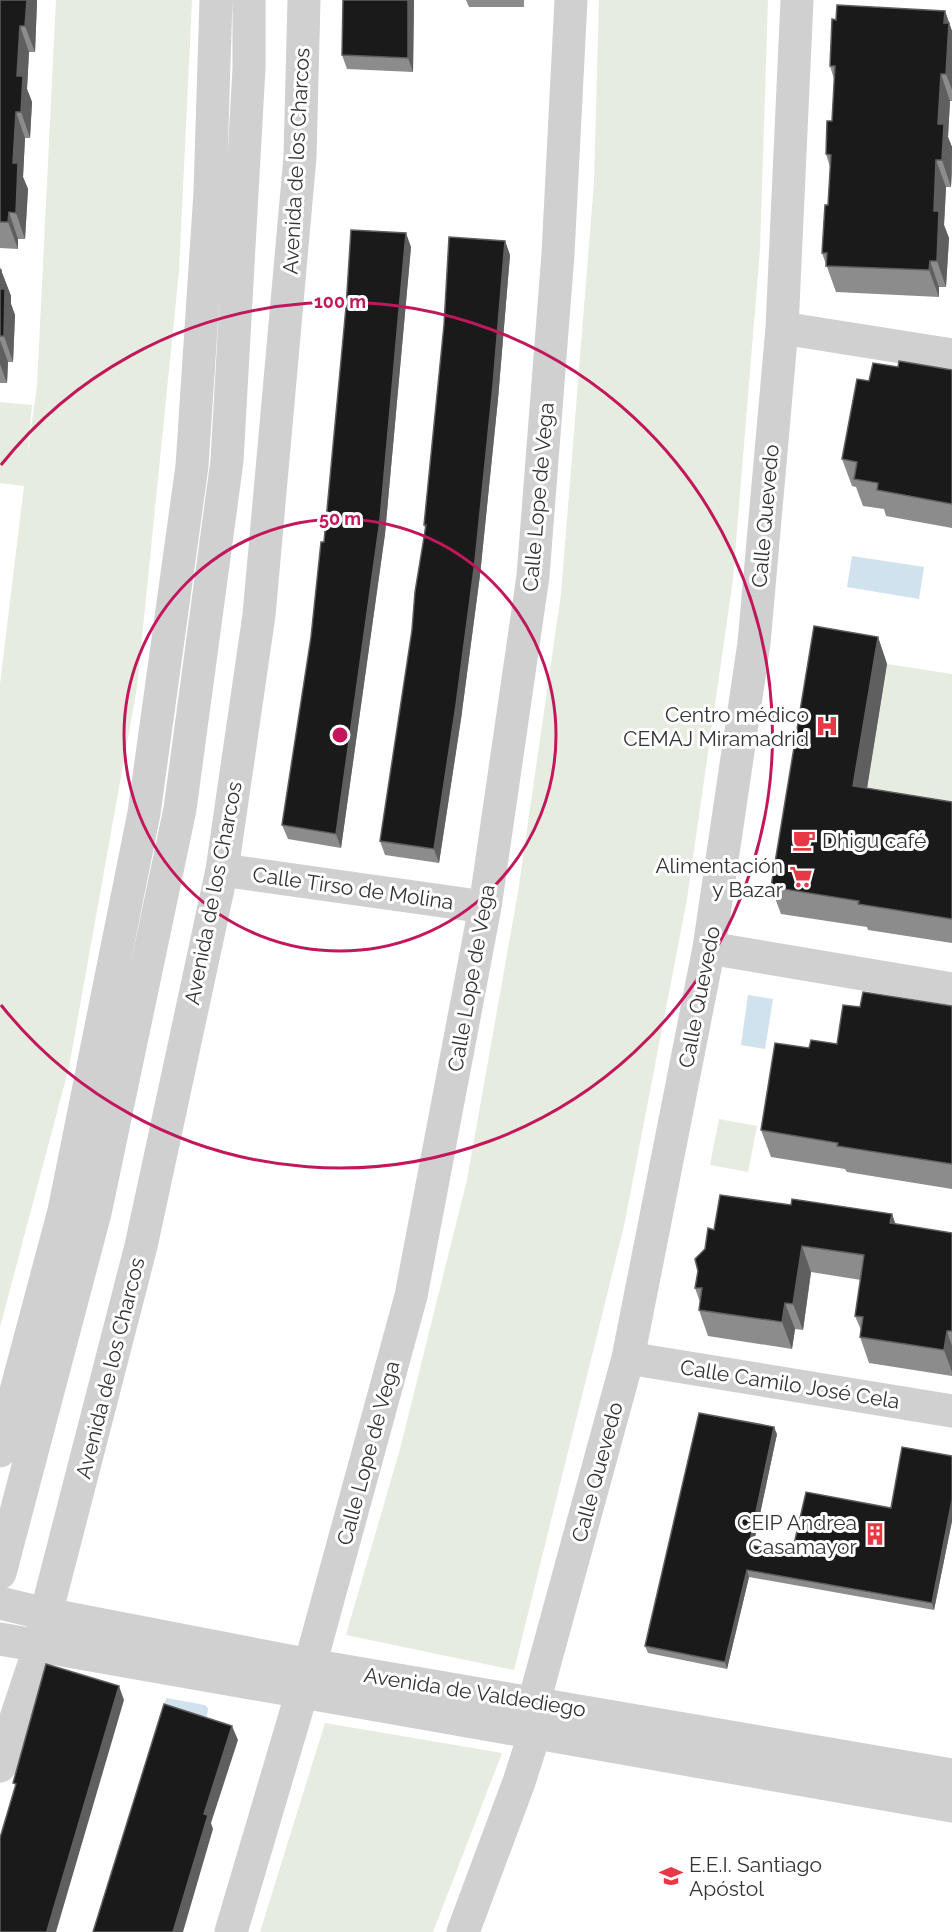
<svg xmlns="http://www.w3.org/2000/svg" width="952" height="1932" viewBox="0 0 952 1932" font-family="Raleway,sans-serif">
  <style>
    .green { fill: #e6ecdf }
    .water { fill: #cfe2ee }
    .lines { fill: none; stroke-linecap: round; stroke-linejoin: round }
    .minor { stroke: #d0d0d0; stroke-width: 33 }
    .tertiary { stroke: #d0d0d0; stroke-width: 33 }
    .wall { fill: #8c8c8c }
    .shaded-wall { fill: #5f5f5f }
    .building { fill: #1a1a1a; stroke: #5f5f5f; stroke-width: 1.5 }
    .ring { fill: none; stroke: #c2185b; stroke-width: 3 }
    .labels { text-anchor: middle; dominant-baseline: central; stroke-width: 6; stroke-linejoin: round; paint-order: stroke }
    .street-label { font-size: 21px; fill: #333; stroke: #fff }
    .poi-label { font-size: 21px; fill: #333; stroke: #fff; text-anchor: end }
    .centre { fill: #c2185b; stroke: #fff; stroke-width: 3 }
    .ring-label { font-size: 18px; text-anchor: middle; font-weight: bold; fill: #c2185b; stroke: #fff; stroke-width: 6; stroke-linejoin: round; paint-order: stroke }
  </style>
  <rect width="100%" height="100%" fill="#fff"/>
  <path class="green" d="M56 0H192L179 271 137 687 69 1067 0 1327V684L24 486 0 483V402L32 405 27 458 37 386Z
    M599 0H768L760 249 733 579 687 899 624 1226 514 1670 346 1635 400 1449 467 1180 518 892 561 594 594 183Z
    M887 664 952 674V805L866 790Z
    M719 1119 757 1126 748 1172 710 1165Z
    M325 1723 502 1753 433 1932H260Z"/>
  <path class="water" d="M852 556 924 567 919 599 847 587Z
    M748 995 773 999 765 1049 741 1045Z
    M166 1698 205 1705 208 1708 207 1716 204 1718 163 1711Z"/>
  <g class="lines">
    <path class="minor" d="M782 328 952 355
      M222 870 485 907
      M709 948 952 989
      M628 1358 952 1411
      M0 1603 46 1614 310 1665 952 1775
      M0 1639 952 1806
      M0 1766 40 1646 46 1614 141 1246 222 870 259 615 300 157 304 0
      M231 1932 310 1665 411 1296 485 907 533 576 558 254 571 0
      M463 1932 519 1782 535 1732 534 1702 628 1358 709 948 754 643 782 328 797 0"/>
    <path class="tertiary" d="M0 1451 64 1211 144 813 192 466 210 192 216 0
      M0 1573 95 1213 180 809 227 461 249 68V0"/>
  </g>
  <path class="wall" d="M0 0H37V2L35 52H29L27 89 32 102 30 138H25L23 177 28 189 25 239H18V249L0 248Z
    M343 0H414L413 72 347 69 342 55Z
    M466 0H524V7H469Z
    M945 11 952 31V101H950L948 137 952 147V174L951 187H946L944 225 949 238 946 287H939V297L836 292 822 253 828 205 830 167 826 154 832 121 834 79 830 66 836 20Z
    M505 241 510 255 498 399 480 575 461 719 439 863 385 855 380 841 412 630 425 528 424 525Z
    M411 247 385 534 341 848 288 839 282 825 311 637 324 542Z
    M0 269 1 270 11 296V304L15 315 13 362H8L7 383H0Z
    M898 367 952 370V528L886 516 884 509 863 506 856 487 852 486 842 459 869 381Z
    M878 637 887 664 867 788 952 802V943L868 930 867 927 781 914 771 887Z
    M952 1006V1189L847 1172 845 1169 771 1157 761 1130 809 1048 837 1044 860 1007Z
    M791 1205 892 1214 895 1224 952 1233V1376L869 1363 860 1337 861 1330 855 1316 861 1280 811 1272 803 1330 795 1329 792 1349 708 1336 699 1310 700 1302 695 1288 705 1249 714 1230Z
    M777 1434 753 1546 792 1553 891 1508 952 1456V1521L934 1610 749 1577 727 1669 648 1653 645 1646Z"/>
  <path class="shaded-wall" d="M27 0H37V2L35 52 25 26Z
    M408 0H414L413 72 408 58Z
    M945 11 952 31V90L946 74 944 23Z
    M20 26 29 52 27 89 32 102 30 138 21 112 17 76Z
    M941 74 950 101 948 137 952 147 951 187 942 160 938 124Z
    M16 112 25 138 23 177 28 189 25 239 16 213 13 163Z
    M936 160 946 187 944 225 949 238 946 287 937 261 934 211Z
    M9 212 18 239V249L8 222Z
    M406 233 411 247 385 534 341 848 336 834Z
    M505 241 510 255 498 399 480 575 461 719 439 863 434 849Z
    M930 261 939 287V297L929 270Z
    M1 270 11 296V304L15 315 13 362 4 336 0 289Z
    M0 340 8 362 7 383 0 364Z
    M878 637 887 664 863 813 853 786Z
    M892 1214 901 1240 890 1223Z
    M802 1246 811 1272 803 1330 793 1304Z
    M785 1303 795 1329 792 1349 782 1322Z
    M947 1331 952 1346V1372L944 1350Z
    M774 1427 777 1434 752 1552 749 1545Z
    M952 1500V1521L934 1610 932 1603Z
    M747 1570 749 1577 727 1669 725 1662Z
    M119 1686 124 1700 56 1932H48L47 1931Z
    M232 1726 238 1740 211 1823 213 1829 183 1932H173L204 1814Z"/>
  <path class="building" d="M0 0H27L25 26H20L17 76H23L21 112H16L13 163H18L16 213 9 212 8 222H0Z
    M343 0H408V58L342 55Z
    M837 5 945 11 944 23H949L946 74H941L938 124H944L942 160H936L934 211H939L937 261H930L929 270 826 266 827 253H822L825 205H828L831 155 826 154 827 121H832L835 66H830L832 19 836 20Z
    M351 230 406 233 380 520 336 834 282 825 311 637 321 542H324L346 307Z
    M449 237 505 241 493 385 475 561 456 705 434 849 380 841 412 630 415 592 426 525H424L444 325Z
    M0 269 1 270 0 289H5L4 336H0Z
    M899 361 952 370V504L877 490 878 483 854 479 857 462 842 459 857 379 869 381 873 363 898 367Z
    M814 626 878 637 853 786 952 802V919L858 904 859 901 771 887Z
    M863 992 952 1006V1164L837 1146 838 1143 761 1130 775 1043 809 1048 811 1040 837 1044 843 1005 860 1007Z
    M720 1195 791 1205 792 1199 892 1214 890 1223 952 1233V1331H947L944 1350 860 1337 863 1317 855 1316 864 1255 802 1246 793 1304 785 1303 782 1322 699 1310 702 1288H695L698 1271 695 1259 705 1249 708 1228 714 1230Z
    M699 1413 774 1427 749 1545 792 1553 806 1492 891 1508 902 1447 952 1456V1500L932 1603 747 1570 725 1662 645 1646Z
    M46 1664 119 1686 47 1931 51 1932H0V1838L16 1784 13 1783Z
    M164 1704 232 1726 204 1814 208 1815 173 1932H93Z"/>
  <g class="ring">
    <circle cx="340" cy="735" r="216"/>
    <path d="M1 465A433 433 0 1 1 1 1005"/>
  </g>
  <defs>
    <g id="hospital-bare" transform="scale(1.8)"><path d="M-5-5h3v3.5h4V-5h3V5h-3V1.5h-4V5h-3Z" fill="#e63946" stroke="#fff" stroke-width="2.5" paint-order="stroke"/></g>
    <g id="cafe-bare" transform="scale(1.8)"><path d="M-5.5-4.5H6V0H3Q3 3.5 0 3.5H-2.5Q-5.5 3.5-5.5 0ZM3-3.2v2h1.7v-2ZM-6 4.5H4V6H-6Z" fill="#e63946" stroke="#fff" stroke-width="2.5" paint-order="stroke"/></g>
    <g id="supermarket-bare" transform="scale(1.8)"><path d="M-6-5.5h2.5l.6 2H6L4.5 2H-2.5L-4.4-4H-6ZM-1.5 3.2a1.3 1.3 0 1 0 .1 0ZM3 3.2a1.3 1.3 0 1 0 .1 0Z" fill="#e63946" stroke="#fff" stroke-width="2.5" paint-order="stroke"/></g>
    <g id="building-bare" transform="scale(1.8)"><path d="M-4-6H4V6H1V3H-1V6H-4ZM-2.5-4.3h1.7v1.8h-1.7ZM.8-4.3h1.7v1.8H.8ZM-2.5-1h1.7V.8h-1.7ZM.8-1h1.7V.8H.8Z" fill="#e63946" stroke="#fff" stroke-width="2.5" paint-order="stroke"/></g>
    <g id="school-bare" transform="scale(1.8)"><path d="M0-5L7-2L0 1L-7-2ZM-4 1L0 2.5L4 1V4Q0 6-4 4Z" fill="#e63946" stroke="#fff" stroke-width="2.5" paint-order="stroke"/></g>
  </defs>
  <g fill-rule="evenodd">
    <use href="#hospital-bare" x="827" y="726"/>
    <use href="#cafe-bare" x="804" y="840"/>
    <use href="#supermarket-bare" x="801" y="877"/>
    <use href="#building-bare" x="875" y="1534"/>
    <use href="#school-bare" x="671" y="1876"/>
  </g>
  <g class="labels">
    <g class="street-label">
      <text transform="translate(296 161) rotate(-87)">Avenida de los Charcos</text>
      <text transform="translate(538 497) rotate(-85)">Calle Lope de Vega</text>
      <text transform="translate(765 516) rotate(-85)">Calle Quevedo</text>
      <text transform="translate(353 888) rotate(8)">Calle Tirso de Molina</text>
      <text transform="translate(213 893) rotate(-79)">Avenida de los Charcos</text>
      <text transform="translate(471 978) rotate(-80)">Calle Lope de Vega</text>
      <text transform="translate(699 997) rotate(-79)">Calle Quevedo</text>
      <text transform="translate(110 1368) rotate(-76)">Avenida de los Charcos</text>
      <text transform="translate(790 1384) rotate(9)">Calle Camilo José Cela</text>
      <text transform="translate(368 1453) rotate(-75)">Calle Lope de Vega</text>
      <text transform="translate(597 1472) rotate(-75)">Calle Quevedo</text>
      <text transform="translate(475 1692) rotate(9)">Avenida de Valdediego</text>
    </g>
    <g class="poi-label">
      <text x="809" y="714">Centro médico<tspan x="809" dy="24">CEMAJ Miramadrid</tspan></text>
      <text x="822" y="840" text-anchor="start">Dhigu café</text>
      <text x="783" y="865">Alimentación<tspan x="783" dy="24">y Bazar</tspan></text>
      <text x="857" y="1522">CEIP Andrea<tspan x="857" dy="24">Casamayor</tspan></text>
      <text x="689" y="1864" text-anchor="start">E.E.I. Santiago<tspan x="689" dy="24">Apóstol</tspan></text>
    </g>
  </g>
  <circle cx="340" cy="735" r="9" class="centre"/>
  <g class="ring-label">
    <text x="340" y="308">100 m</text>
    <text x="340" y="525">50 m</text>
  </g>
</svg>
